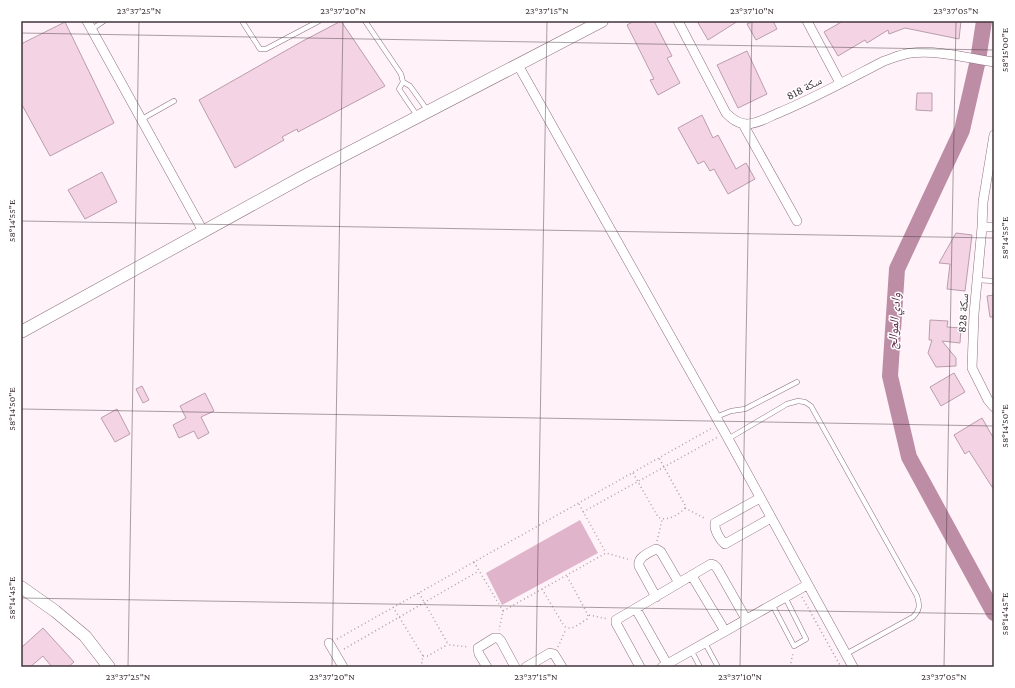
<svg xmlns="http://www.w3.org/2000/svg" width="1015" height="688" viewBox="0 0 1015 688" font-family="'Crimson Pro','Noto Naskh Arabic',serif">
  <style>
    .green { fill: #e0b5cb }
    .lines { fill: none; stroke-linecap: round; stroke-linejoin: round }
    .river { stroke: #bc8da5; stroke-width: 16 }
    .building { fill: #f4d4e4; stroke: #ba9dab }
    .lane-casing { stroke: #8c707e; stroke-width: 5.5 }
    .street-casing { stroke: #8c707e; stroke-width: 10 }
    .secondary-casing { stroke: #8c707e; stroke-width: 13 }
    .path { stroke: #afa2a8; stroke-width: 1.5; stroke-dasharray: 1 3; stroke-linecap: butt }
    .lane { stroke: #fff; stroke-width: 4.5 }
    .street { stroke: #fff; stroke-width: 9 }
    .secondary { stroke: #fff; stroke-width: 12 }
    .ticks { fill: none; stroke: #41353b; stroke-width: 1; stroke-opacity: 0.45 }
    .labels { text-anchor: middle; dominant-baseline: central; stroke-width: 3; stroke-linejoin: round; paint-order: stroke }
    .street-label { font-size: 12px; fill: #41353b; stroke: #fff }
    .water-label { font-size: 13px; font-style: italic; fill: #612749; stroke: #fff }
    .neatline { fill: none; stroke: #41353b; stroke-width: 1.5 }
    .ticks-label { font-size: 10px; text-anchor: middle; fill: #41353b }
  </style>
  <rect width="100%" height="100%" fill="#fff2f8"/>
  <path class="green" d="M580 520 598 553 502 605 486 573Z"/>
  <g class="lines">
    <path class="river" d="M984 21 978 60 962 130 897 269 890 376 909 457 994 613"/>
  </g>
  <path class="building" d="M341 21 385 86 298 132 297 129 282 137 284 140 235 168 199 100 301 42Z
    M634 21H654L672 56 667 58 680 83 658 95 650 80 654 79 627 25Z
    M697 21H738L708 40Z
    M754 21H773L777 29 756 40 747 24Z
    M843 21H961L959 39 905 28 889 34 888 30 867 43 865 40 838 56 824 32Z
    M65 22 114 123 50 156 21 103V44Z
    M747 51 767 94 738 108 717 65Z
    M917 93H932V111L916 110Z
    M702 115 713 138 718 135 736 169 746 163 755 179 728 194 714 169 710 171 704 161 698 164 678 128Z
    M102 172 117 202 85 219 68 190Z
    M956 233 972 235 965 291 947 289 950 264 939 263Z
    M994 295V317H990L987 296Z
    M930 320 948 321 947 327 961 328 960 343 942 341 956 358V366L936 367 928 353 932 340H929Z
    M954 373 965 392 941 406 930 387Z
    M142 386 149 400 143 403 136 389Z
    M205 393 214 411 201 417 209 433 198 439 194 431 179 438 173 425 186 418 180 406Z
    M117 409 130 434 115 442 101 418Z
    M982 418 994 439V490L969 451 965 454 954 435Z
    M43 628 74 662 68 667H52L43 656 30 667H21V648Z"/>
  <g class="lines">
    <g class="lane-casing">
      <path id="lane" d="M242 21 260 49H266L319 21
        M365 21 401 74 403 82 399 89 418 117
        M92 29 104 21
        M403 82 410 86 428 111
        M142 119 174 101
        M977 280 994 281
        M716 417 731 411 745 409 797 382
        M728 439 787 404 798 401 805 402 811 406 917 596C920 605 920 610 913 617L846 654
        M772 604 794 646 806 639 785 597
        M705 643 718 667
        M691 650 700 667"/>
    </g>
    <g class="street-casing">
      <path id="street" d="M87 21 203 231
        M678 21 726 113C732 119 738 124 747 124 757 124 767 118 776 114 813 99 849 79 884 61 893 58 902 54 911 53 939 50 967 58 994 62
        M807 21 840 83
        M518 65 725 433 853 667
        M743 124 797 221
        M982 227 983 202 994 135
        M994 227H982L974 314 972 368 988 400 994 407
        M760 498 715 523C714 530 720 540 725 544L771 518
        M692 576 725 631
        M656 597 639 566C637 557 649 553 656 549L658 550 661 552 679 583
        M636 609 667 664
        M329 643 343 667
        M487 667 479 654 478 648 494 638H498L501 641 515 667
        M526 667 550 653 554 654 562 667
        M640 667 616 623V620L711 564 714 565 717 568 746 619
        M662 667 807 585"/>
    </g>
    <g class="secondary-casing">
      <path id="secondary" d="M21 332 304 176 602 21
        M21 587 55 611 85 636 109 667"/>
    </g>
    <path class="path" d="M633 473 658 517C666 522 679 515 685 508V505L659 458
      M579 504 606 553
      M685 508 706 519
      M583 512 718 437
      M657 541 662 520
      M474 562 503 611 499 630
      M542 589 564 626C571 632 580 623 587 619L588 615 567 576
      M419 593 447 642 450 645 469 647
      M802 597 841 667
      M393 607 423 656 421 667
      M503 611 606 553 631 560
      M589 615 608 619
      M337 639 712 428
      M558 647 566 629
      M344 649 479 571
      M423 656H428L445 646 447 643
      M790 667 793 653"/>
    <use href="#lane" class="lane"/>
    <use href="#street" class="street"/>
    <use href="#secondary" class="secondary"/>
  </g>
  <path class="ticks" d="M21 33 994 50M21 221 994 238M21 409 994 426M21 598 994 614M128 667 139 21M332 667 343 21M536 667 547 21M740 667 752 21M944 667 956 21"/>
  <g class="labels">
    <g class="street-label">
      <text transform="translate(804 88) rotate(-27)">سكة 818</text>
      <text transform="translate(963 313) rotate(-86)">سكة 828</text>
    </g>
    <g class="water-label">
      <text transform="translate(894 321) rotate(-86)">وادي الموالح</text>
    </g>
  </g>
  <rect width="1015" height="688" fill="none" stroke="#ffffff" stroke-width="44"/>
  <rect x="22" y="22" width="971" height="644" class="neatline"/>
  <g class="ticks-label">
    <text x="139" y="14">23°37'25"N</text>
    <text x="343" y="14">23°37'20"N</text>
    <text x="547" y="14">23°37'15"N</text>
    <text x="752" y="14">23°37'10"N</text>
    <text x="956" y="14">23°37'05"N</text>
    <text transform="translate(1004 50) rotate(-90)" y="4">58°15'00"E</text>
    <text transform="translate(11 221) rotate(-90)" y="4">58°14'55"E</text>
    <text transform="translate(1004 238) rotate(-90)" y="4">58°14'55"E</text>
    <text transform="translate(11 409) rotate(-90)" y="4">58°14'50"E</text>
    <text transform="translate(1004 426) rotate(-90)" y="4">58°14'50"E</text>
    <text transform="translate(11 598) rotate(-90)" y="4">58°14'45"E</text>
    <text transform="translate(1004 614) rotate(-90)" y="4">58°14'45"E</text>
    <text x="128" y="680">23°37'25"N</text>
    <text x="332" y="680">23°37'20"N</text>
    <text x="536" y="680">23°37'15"N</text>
    <text x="740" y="680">23°37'10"N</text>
    <text x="944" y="680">23°37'05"N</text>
  </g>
</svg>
